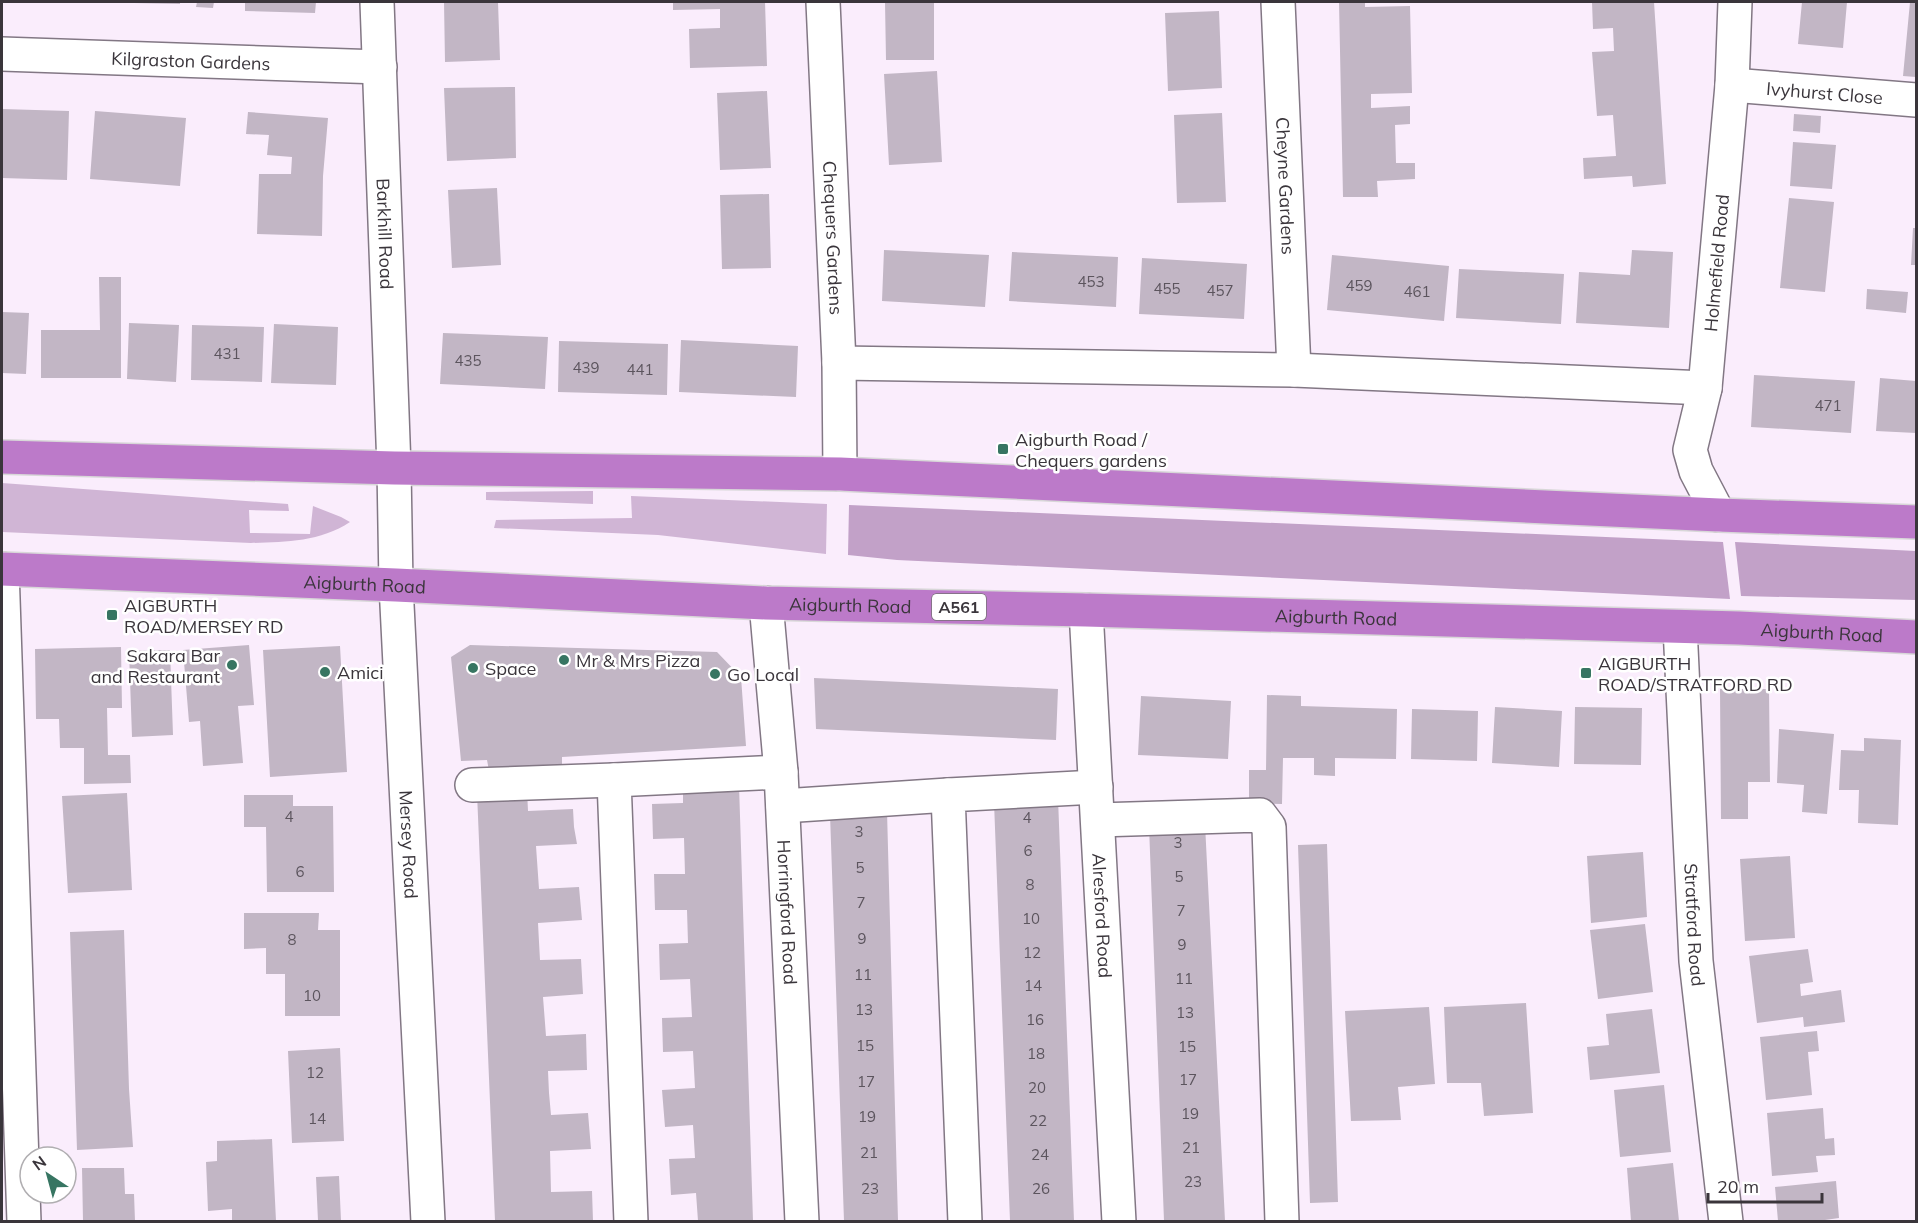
<svg xmlns="http://www.w3.org/2000/svg" width="1918" height="1223" viewBox="0 0 1918 1223" font-family="Mulish,sans-serif">
  <style>
    .green { fill: #d0b5d5 }
    .forest { fill: #c2a1c8 }
    .building { fill: #c2b6c5 }
    .lines { fill: none; stroke-linecap: round; stroke-linejoin: round }
    .minor-casing { stroke: #827784; stroke-width: 36 }
    .highway-casing { stroke: #d8d7d8; stroke-width: 36 }
    .minor { stroke: #fff; stroke-width: 33 }
    .highway { stroke: #bc7ac9; stroke-width: 33 }
    .poi-dot { fill: #377562; stroke: #fff; stroke-width: 2 }
    .labels { text-anchor: middle; dominant-baseline: central; stroke-width: 5; stroke-linejoin: round; paint-order: stroke }
    .number-label { font-size: 15px; fill: #5c555e }
    .shield { fill: #fff; stroke: #757276; stroke-width: 1.5 }
    .shield-label { font-size: 16px; font-weight: bold; fill: #3a353b }
    .street-label { font-size: 18px; fill: #3a353b; stroke: #fff }
    .poi-label { font-size: 18px; fill: #3a353b; stroke: #fff; text-anchor: start }
  </style>
  <rect width="100%" height="100%" fill="#faedfc"/>
  <path class="green" d="M2 483 288 504 289 511 249 510 250 533 310 534 313 506 341 517 350 522C320 542 284 542 251 543L2 532Z
    M593 491V504L486 500V492Z
    M631 496 827 504 826 554 658 535 494 528 496 520 632 518Z"/>
  <path class="forest" d="M849 505 1723 542 1730 599 897 560 848 555Z
    M1735 542 1916 551V600L1741 596Z"/>
  <path class="building" d="M134 2H180V4L134 3Z
    M197 2H214L213 8 196 7Z
    M245 2H316L315 13 245 11Z
    M444 2H498L500 60 445 62Z
    M673 2H765L767 66 690 68 689 29 720 28V9L673 10Z
    M885 2H934V60H886Z
    M1339 2H1365V7L1410 6 1412 93 1371 94V108L1410 106V124L1395 125 1396 163H1415V179L1377 181 1378 197H1343Z
    M1592 2H1654L1666 184 1633 187 1632 176 1584 179 1583 158 1616 156 1613 115 1597 116 1592 52 1614 51 1613 28 1593 29Z
    M1802 2H1847L1843 48 1798 44Z
    M1910 2H1916V77L1903 76Z
    M1219 11 1222 88 1168 91 1165 13Z
    M937 71 942 162 889 165 884 74Z
    M515 87 516 158 447 161 444 88Z
    M767 91 771 168 720 170 717 93Z
    M2 109 69 111 67 180 2 178Z
    M95 111 186 118 180 186 90 179Z
    M248 112 328 118 323 176 322 236 257 234 259 174H291L292 157 267 155 269 135 246 134Z
    M1222 113 1226 202 1177 203 1174 115Z
    M1794 114 1821 116 1820 133 1793 131Z
    M1793 142 1836 145 1832 189 1790 186Z
    M497 188 501 265 452 268 448 190Z
    M769 194 771 268 722 269 720 195Z
    M1789 198 1834 202 1825 292 1780 288Z
    M1913 228H1916V265H1911Z
    M884 250 989 255 985 307 882 301Z
    M1632 250 1673 252 1669 328 1576 323 1579 272 1630 275Z
    M1012 252 1118 257 1116 307 1009 301Z
    M1332 255 1449 266 1444 321 1327 310Z
    M1142 258 1247 264 1244 319 1139 314Z
    M1459 269 1564 274 1561 324 1456 318Z
    M99 277H121V378H41V330H100Z
    M1867 289 1908 292 1906 313 1866 309Z
    M2 312 29 313 26 374 2 373Z
    M129 323 179 325 176 382 127 379Z
    M274 324 338 327 336 385 271 383Z
    M192 325 264 327 262 382 191 380Z
    M443 333 548 337 545 389 440 384Z
    M681 340 798 346 796 397 679 392Z
    M559 341 668 344 667 395 558 392Z
    M1754 375 1855 381 1851 433 1751 427Z
    M1880 378 1916 381V433L1876 431Z
    M249 645 254 705 238 706 243 763 203 766 200 721 189 722 183 650Z
    M470 645 717 652 741 677 746 746 562 757V772L490 776 487 760 461 761 451 657Z
    M340 646 347 772 270 777 263 650Z
    M121 647 122 708H107L108 755H130L131 783 84 784V748H60L59 719H36L35 649Z
    M170 650 173 735 132 737 129 651Z
    M814 678 1058 689 1056 740 816 729Z
    M1720 689H1769L1770 782H1748V819H1721Z
    M1267 695 1301 696V706L1397 709 1396 759 1335 758V776L1314 775V758H1283L1282 804 1249 803V770H1266Z
    M1141 696 1231 701 1228 759 1138 755Z
    M1495 707 1562 711 1559 767 1492 763Z
    M1575 707 1642 708 1641 765 1574 764Z
    M1412 709 1478 711 1477 761 1411 759Z
    M1779 729 1834 734 1827 814 1802 812 1804 785 1777 783Z
    M1864 738 1901 740 1898 825 1858 823 1859 790H1839L1841 750 1864 751Z
    M739 785 753 1221H698L696 1193 671 1195 669 1159 695 1158 693 1125 665 1127 662 1090 695 1088 693 1051 663 1052 662 1018 692 1017 690 979 660 980 659 944 688 943 687 910H655L654 874H685L684 838 653 839 652 804 683 803V787Z
    M527 790 528 811 573 809 574 827 577 844 536 846 539 889 579 887 582 920 538 923 539 942 540 960 581 959 583 994 543 997 546 1036 586 1034 587 1070 548 1071 549 1093 551 1115 588 1113 591 1149 550 1151 551 1192 592 1191 593 1221H495L477 793Z
    M127 793 132 890 68 893 62 796Z
    M244 795H293V806H333L334 892H267L266 827H244Z
    M1058 798 1074 1221H1010L994 802Z
    M887 811 898 1221H844L830 814Z
    M1205 824 1225 1221H1164L1149 826Z
    M1327 844 1338 1202 1310 1203 1298 845Z
    M1643 852 1647 917 1591 923 1587 856Z
    M1790 856 1795 938 1745 941 1740 859Z
    M244 913H319L318 930H340V1016H285V974H266V948L244 949Z
    M1645 924 1653 992 1598 999 1590 930Z
    M124 930 129 1089 133 1147 77 1150 70 932Z
    M1808 949 1813 982 1800 984 1801 996 1841 990 1845 1022 1804 1027 1803 1017 1757 1023 1749 956Z
    M1526 1003 1533 1113 1484 1116 1481 1083H1447L1444 1007Z
    M1429 1007 1435 1084 1398 1087 1401 1120 1351 1121 1345 1011Z
    M1652 1009 1660 1073 1590 1080 1587 1047 1609 1045 1606 1014Z
    M1817 1031 1819 1051 1808 1052 1812 1095 1766 1100 1760 1037Z
    M340 1048 344 1141 292 1143 288 1051Z
    M1664 1085 1671 1152 1620 1157 1614 1090Z
    M1823 1108 1825 1139 1834 1138 1835 1155 1816 1156 1818 1172 1772 1176 1767 1113Z
    M272 1139 276 1221H232V1209L208 1211 206 1162 217 1161V1141Z
    M1673 1163 1679 1221H1631L1627 1168Z
    M82 1168H124L125 1194H134L135 1221H83Z
    M339 1176 341 1221H318L316 1177Z
    M1836 1181 1839 1218 1825 1220V1221H1778L1775 1187Z"/>
  <g class="lines">
    <g class="minor-casing">
      <g id="minor">
        <path id="s1" d="M377 2 394 468 396 585 428 1222"/>
        <path id="s2" d="M823 2 839 363 840 474"/>
        <path id="s3" d="M1278 2 1294 370"/>
        <path id="s4" d="M2 54 380 67"/>
        <path id="s5" d="M1732 85 1916 100"/>
        <path d="M839 363 1294 370 1705 388"/>
        <path id="s6" d="M1719 515 1696 471 1690 450 1705 388 1732 85 1735 2"/>
        <path d="M2 569 24 1222"/>
        <path id="s7" d="M766 603 781 772 802 1222"/>
        <path id="s8" d="M1086 610 1119 1222"/>
        <path id="s9" d="M1680 627 1696 961 1726 1222"/>
        <path d="M472 785 614 780"/>
        <path d="M783 806 948 795"/>
        <path d="M1098 820 1260 815 1269 827 1282 1222"/>
        <path d="M631 1222 614 780 781 772"/>
        <path d="M965 1222 948 795 1096 787"/>
      </g>
    </g>
    <g class="highway-casing">
      <g id="highway">
        <path d="M2 457 394 468 840 474 1719 515 1916 522"/>
        <path id="s10" d="M2 569 396 585 766 603 1086 610 1739 628 1916 637"/>
      </g>
    </g>
    <use href="#minor" class="minor"/>
    <use href="#highway" class="highway"/>
  </g>
  <g class="poi-dot">
    <rect x="997" y="443" width="12" height="12" rx="3"/>
    <rect x="106" y="609" width="12" height="12" rx="3"/>
    <circle cx="564" cy="660" r="6"/>
    <circle cx="232" cy="665" r="6"/>
    <circle cx="473" cy="668" r="6"/>
    <circle cx="325" cy="672" r="6"/>
    <rect x="1580" y="667" width="12" height="12" rx="3"/>
    <circle cx="715" cy="674" r="6"/>
  </g>
  <g class="labels">
    <g class="number-label">
      <text x="1091" y="281">453</text>
      <text x="1359" y="285">459</text>
      <text x="1167" y="288">455</text>
      <text x="1220" y="290">457</text>
      <text x="1417" y="291">461</text>
      <text x="227" y="353">431</text>
      <text x="468" y="360">435</text>
      <text x="586" y="367">439</text>
      <text x="640" y="369">441</text>
      <text x="1828" y="405">471</text>
      <text x="289" y="816">4</text>
      <text x="1027" y="817">4</text>
      <text x="859" y="831">3</text>
      <text x="1178" y="842">3</text>
      <text x="1028" y="850">6</text>
      <text x="860" y="867">5</text>
      <text x="300" y="871">6</text>
      <text x="1179" y="876">5</text>
      <text x="1030" y="884">8</text>
      <text x="861" y="902">7</text>
      <text x="1181" y="910">7</text>
      <text x="1031" y="918">10</text>
      <text x="862" y="938">9</text>
      <text x="292" y="939">8</text>
      <text x="1182" y="944">9</text>
      <text x="1032" y="952">12</text>
      <text x="863" y="974">11</text>
      <text x="1184" y="978">11</text>
      <text x="1033" y="985">14</text>
      <text x="312" y="995">10</text>
      <text x="864" y="1009">13</text>
      <text x="1185" y="1012">13</text>
      <text x="1035" y="1019">16</text>
      <text x="865" y="1045">15</text>
      <text x="1187" y="1046">15</text>
      <text x="1036" y="1053">18</text>
      <text x="315" y="1072">12</text>
      <text x="1188" y="1079">17</text>
      <text x="866" y="1081">17</text>
      <text x="1037" y="1087">20</text>
      <text x="1190" y="1113">19</text>
      <text x="867" y="1116">19</text>
      <text x="317" y="1118">14</text>
      <text x="1038" y="1120">22</text>
      <text x="1191" y="1147">21</text>
      <text x="869" y="1152">21</text>
      <text x="1040" y="1154">24</text>
      <text x="1193" y="1181">23</text>
      <text x="870" y="1188">23</text>
      <text x="1041" y="1188">26</text>
    </g>
    <rect class="shield" x="932" y="594" width="54" height="26" rx="4.5"/>
    <g class="shield-label">
      <text x="959" y="607">A561</text>
    </g>
    <g class="street-label">
      <text stroke="none"><textPath href="#s4" startOffset="189">Kilgraston Gardens</textPath></text>
      <text stroke="none"><textPath href="#s5" startOffset="93">Ivyhurst Close</textPath></text>
      <text stroke="none"><textPath href="#s3" startOffset="184">Cheyne Gardens</textPath></text>
      <text stroke="none"><textPath href="#s1" startOffset="232">Barkhill Road</textPath></text>
      <text stroke="none"><textPath href="#s2" startOffset="236">Chequers Gardens</textPath></text>
      <text stroke="none"><textPath href="#s6" startOffset="261">Holmefield Road</textPath></text>
      <text stroke="none"><textPath href="#s10" startOffset="363">Aigburth Road</textPath></text>
      <text stroke="none"><textPath href="#s10" startOffset="849">Aigburth Road</textPath></text>
      <text stroke="none"><textPath href="#s10" startOffset="1335">Aigburth Road</textPath></text>
      <text stroke="none"><textPath href="#s10" startOffset="1821">Aigburth Road</textPath></text>
      <text stroke="none"><textPath href="#s1" startOffset="843">Mersey Road</textPath></text>
      <text stroke="none"><textPath href="#s7" startOffset="310">Horringford Road</textPath></text>
      <text stroke="none"><textPath href="#s8" startOffset="306">Alresford Road</textPath></text>
      <text stroke="none"><textPath href="#s9" startOffset="298">Stratford Road</textPath></text>
    </g>
    <g class="poi-label">
      <text x="1015" y="439">Aigburth Road /<tspan x="1015" dy="21">Chequers gardens</tspan></text>
      <text x="124" y="605">AIGBURTH<tspan x="124" dy="21">ROAD/MERSEY RD</tspan></text>
      <text x="220" y="655" text-anchor="end">Sakara Bar<tspan x="220" dy="21">and Restaurant</tspan></text>
      <text x="576" y="660">Mr &amp; Mrs Pizza</text>
      <text x="1598" y="663">AIGBURTH<tspan x="1598" dy="21">ROAD/STRATFORD RD</tspan></text>
      <text x="485" y="668">Space</text>
      <text x="337" y="672">Amici</text>
      <text x="727" y="674">Go Local</text>
    </g>
  </g>
  <rect width="1918" height="1223" fill="none" stroke="#3a353b" stroke-width="6"/>
  <g transform="translate(48 1175) rotate(324)"><circle r="28" fill="#ffffff" stroke="#b0aeb1" stroke-width="1.5"/>
  <path d="M0-4.5L10 22L0 15L-10 22Z" fill="#377562"/>
  <text y="-9" font-size="16" font-weight="bold" text-anchor="middle" fill="#3a353b">N</text>
  </g>
  <path d="M1708 1193v9h114v-9" fill="none" stroke="#3a353b" stroke-width="3"/>
  <text x="1717" y="1193" font-size="18" fill="#3a353b" stroke="#ffffff" stroke-width="4.5" paint-order="stroke">20 m</text>
</svg>
